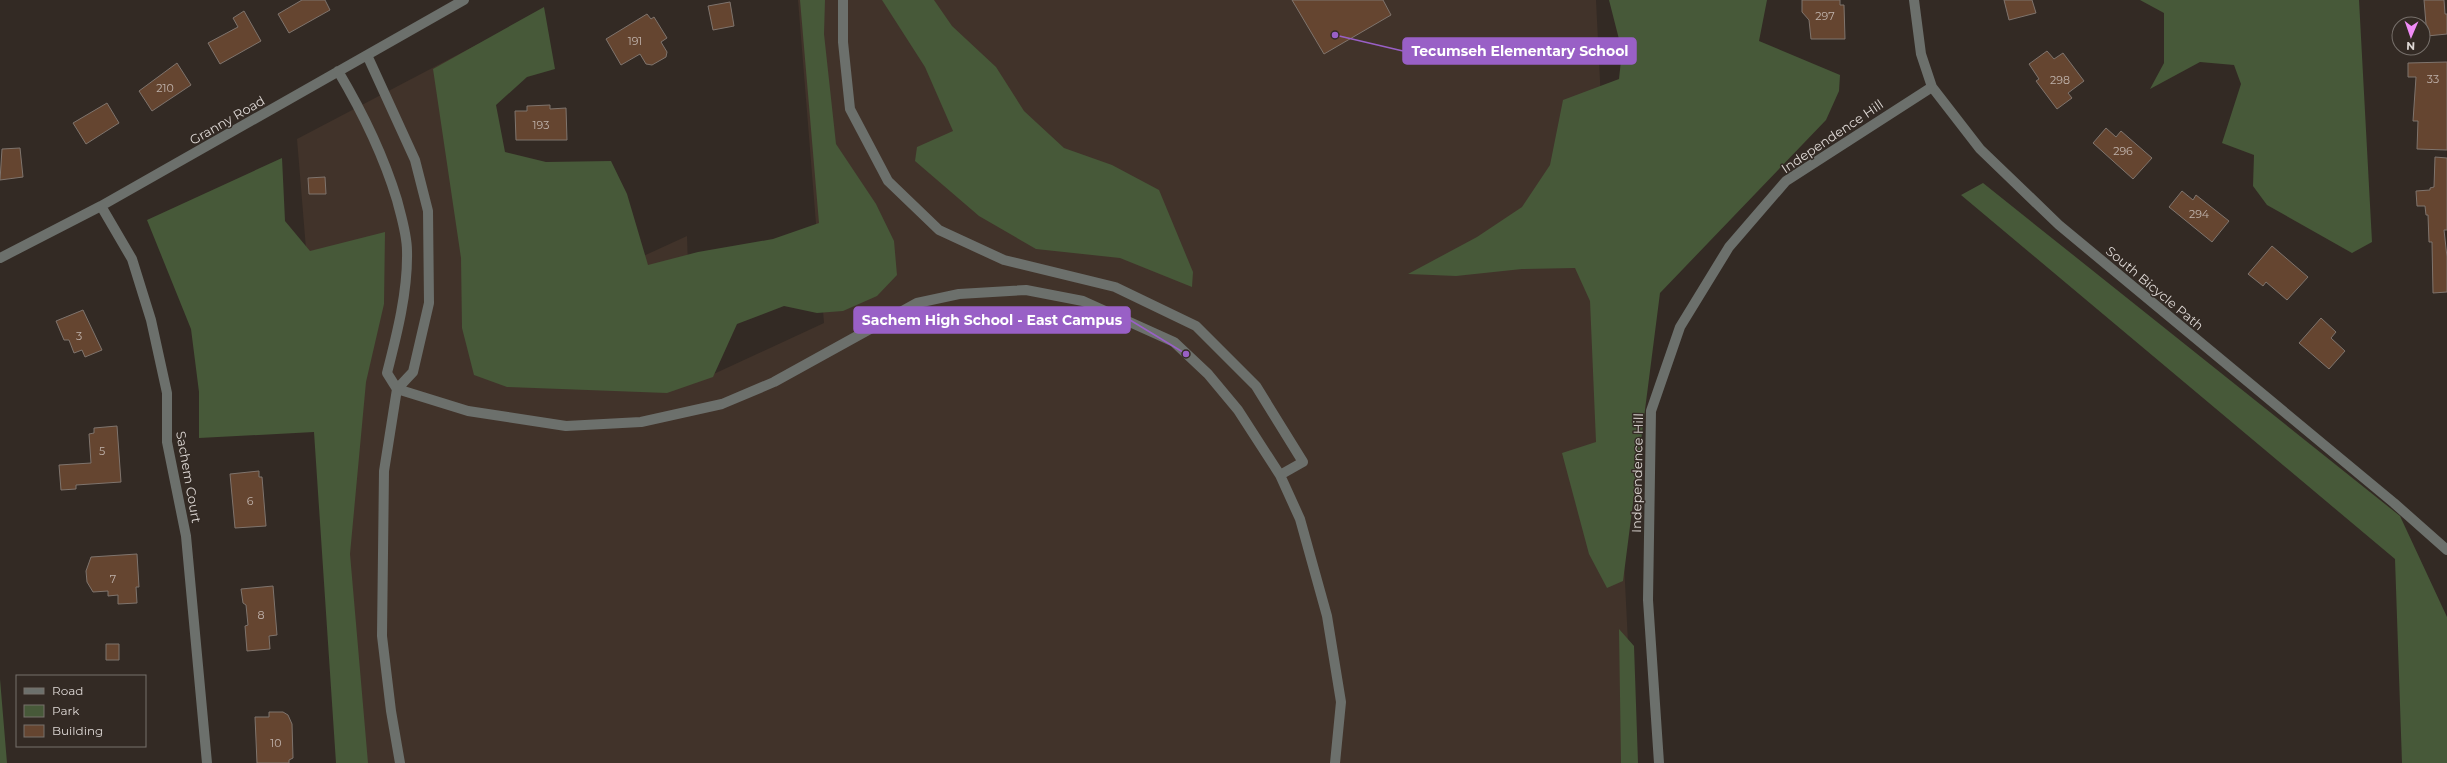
<svg xmlns="http://www.w3.org/2000/svg" width="2447" height="763" viewBox="0 0 2447 763" font-family="Montserrat,sans-serif">
  <style>
    .built { fill: #41332a }
    .green { fill: #475939 }
    .building { fill: #654530; stroke: #7f746d }
    .lines { fill: none; stroke-linecap: round; stroke-linejoin: round }
    .minor { stroke: #6c706c; stroke-width: 10 }
    .labels { text-anchor: middle; dominant-baseline: central; stroke-width: 3; stroke-linejoin: round; paint-order: stroke }
    .number-label { font-size: 11px; fill: #c0b3ac }
    .street-label { font-size: 13px; fill: #ded8d5; stroke: #332a24 }
    .leader { fill: none; stroke: #9960c6; stroke-width: 1.5 }
    .callout-dot { fill: #9960c6; stroke: #332a24; stroke-width: 1.5 }
    .callout { fill: #9960c6; stroke: #9960c6; stroke-width: 1.5 }
    .callout-label { font-size: 14px; text-anchor: middle; font-weight: bold; fill: #fff }
  </style>
  <rect width="100%" height="100%" fill="#332a24"/>
  <path class="built" d="M798 0H1596L1634 763H348L297 139 478 44 506 319 687 236 692 384 824 323Z"/>
  <path class="green" d="M800 0H825L824 34 836 144 876 204 894 241 897 275 877 296 843 311 817 313 784 306 737 324 713 377 667 393 507 387 474 375 462 328 461 258 433 69 544 7 555 69 527 77 496 105 505 152 546 162 611 161 627 194 648 265 698 252 773 239 819 223Z
    M882 0H934L952 26 996 67 1024 111 1064 148 1112 165 1159 190 1193 272 1192 287 1120 258 1036 249 979 216 915 161 917 147 953 131 925 67Z
    M1609 0H1767L1759 41 1840 75 1839 91 1826 120 1660 293 1623 581 1607 588 1589 554 1562 453 1596 442 1590 301 1575 268 1522 269 1456 276 1408 274 1477 237 1522 207 1550 165 1563 100 1619 79 1622 51Z
    M2140 0H2359L2372 242 2352 253 2267 205 2253 186 2254 155 2222 143 2241 84 2234 65 2200 62 2150 89 2164 63V13Z
    M282 158 285 221 310 251 385 232 384 304 366 382 350 554 368 763H336L314 432 199 438V392L191 329 147 220Z
    M1983 183 2400 516 2447 617V763H2402L2395 559 1961 195Z
    M1619 629 1634 646 1638 763H1621Z
    M0 679 7 763H0Z"/>
  <path class="building" d="M302 0H325L330 10 289 33 278 14Z
    M1292 0H1383L1391 15 1324 54Z
    M1802 0H1840V5H1844L1845 39H1811L1809 20 1802 12Z
    M2004 0H2032L2036 13 2009 20Z
    M2424 0H2444L2445 14H2447V34L2427 36Z
    M730 2 734 26 713 30 708 6Z
    M244 11 261 41 220 64 208 43 238 27 233 18Z
    M647 14 651 19 654 17 667 38 661 42 667 52 666 57 652 65 646 64 640 54 621 65 606 39Z
    M2047 51 2054 59 2063 53 2084 81 2068 93 2072 98 2057 109 2036 81 2039 79 2029 64Z
    M2447 62V150L2417 149 2418 121H2413L2416 77H2408V63Z
    M177 63 191 85 152 111 139 91Z
    M107 103 119 123 86 144 73 123Z
    M550 105V109L566 108 567 140H516L515 111H527V106Z
    M2106 128 2116 137 2121 131 2152 158 2133 179 2093 143Z
    M20 148 23 177 0 180 2 149Z
    M2435 157 2447 158V230H2444L2447 257V292L2433 293 2432 242H2429L2428 215H2426L2425 206H2417L2416 191 2430 190V188L2434 187Z
    M325 177 326 194H309L308 178Z
    M2182 191 2193 200 2196 195 2229 221 2212 242 2169 207Z
    M2272 246 2308 277 2287 300 2266 282 2263 286 2248 274Z
    M83 310 102 350 85 357 82 350 74 353 69 340H64L56 321Z
    M2321 318 2336 332 2331 338 2345 351 2329 369 2299 343Z
    M117 426 121 482 76 485V489L61 490 59 465 91 463 89 434 94 433V428Z
    M259 471V477H262L266 526 235 528 230 474Z
    M137 554 139 587H136L137 603 118 604V595L108 596V591L93 592 87 582 86 571 91 557Z
    M273 586 277 635 269 636 270 649 247 651 245 626 248 625 246 605 243 603 241 589Z
    M106 644H119V660H106Z
    M269 712H283L288 715 292 724 293 758 289 760V763H257L255 717H269Z"/>
  <g class="lines">
    <path class="minor" d="M843 0V42L850 109 888 181 939 230 1004 260 1115 287 1196 326 1256 386 1303 462 1280 475
      M1914 0 1921 54 1932 87 1980 149 2059 225 2394 503 2447 550
      M367 55 415 160 428 211 429 303 413 372 397 389 384 471 382 636 391 711 400 763
      M338 71C363 113 383 154 397 200 401 216 407 234 407 251 408 291 397 334 387 373L397 389 468 411 566 426 641 422 722 404 774 382 917 303 959 294 1026 290 1083 301 1174 342 1208 374 1238 410 1280 475 1300 519 1327 616 1341 702 1335 763
      M101 206 132 259 151 320 167 393V442L186 536 207 763
      M0 258 101 206 464 0
      M1659 763 1648 600 1651 411 1680 327 1729 247 1786 181 1932 87"/>
  </g>
  <g class="labels">
    <g class="number-label">
      <text x="1825" y="16">297</text>
      <text x="635" y="41">191</text>
      <text x="2433" y="79">33</text>
      <text x="2060" y="80">298</text>
      <text x="165" y="88">210</text>
      <text x="541" y="125">193</text>
      <text x="2123" y="151">296</text>
      <text x="2199" y="214">294</text>
      <text x="79" y="336">3</text>
      <text x="102" y="451">5</text>
      <text x="250" y="501">6</text>
      <text x="113" y="579">7</text>
      <text x="261" y="615">8</text>
      <text x="276" y="743">10</text>
    </g>
    <g class="street-label">
      <text transform="translate(227 120) rotate(-30)">Granny Road</text>
      <text transform="translate(1832 136) rotate(-34)">Independence Hill</text>
      <text transform="translate(2155 288) rotate(40)">South Bicycle Path</text>
      <text transform="translate(1637 473) rotate(-89)">Independence Hill</text>
      <text transform="translate(189 477) rotate(80)">Sachem Court</text>
    </g>
  </g>
  <path class="leader" d="M1335 35L1403 51M1186 354L1130 320"/>
  <g class="callout-dot">
    <circle cx="1335" cy="35" r="4"/>
    <circle cx="1186" cy="354" r="4"/>
  </g>
  <g class="callout">
    <rect x="1403" y="38" width="233" height="26" rx="4"/>
    <rect x="854" y="307" width="276" height="26" rx="4"/>
  </g>
  <g class="callout-label">
    <text x="1520" y="56">Tecumseh Elementary School</text>
    <text x="992" y="325">Sachem High School - East Campus</text>
  </g>
  <rect x="16" y="675" width="130" height="72" fill="#332a24" stroke="#77706b"/>
  <rect x="24" y="688" width="20" height="6" fill="#6c706c" stroke="#77706b"/>
  <text x="52" y="695" font-size="12" fill="#ded8d5">Road</text>
  <rect x="24" y="705" width="20" height="12" fill="#475939" stroke="#77706b"/>
  <text x="52" y="715" font-size="12" fill="#ded8d5">Park</text>
  <rect x="24" y="725" width="20" height="12" fill="#654530" stroke="#77706b"/>
  <text x="52" y="735" font-size="12" fill="#ded8d5">Building</text>
  <g transform="translate(2411 36) rotate(182)"><circle r="19" fill="#332a24" stroke="#77706b"/>
  <path d="M0-3L7 15L0 10L-7 15Z" fill="#f08bf6"/>
  <text y="-6" font-size="11" font-weight="bold" text-anchor="middle" fill="#ded8d5">N</text>
  </g>
</svg>
